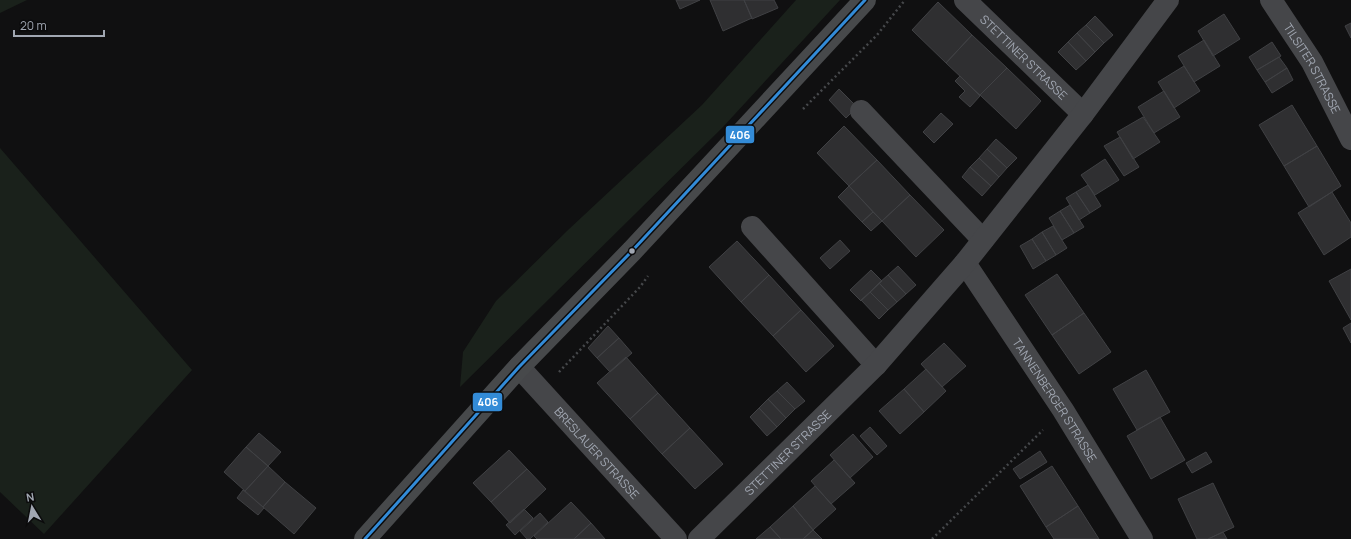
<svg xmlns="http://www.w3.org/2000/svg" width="1351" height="539" viewBox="0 0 1351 539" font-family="Manrope,sans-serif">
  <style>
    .green { fill: #1a211b }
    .building { fill: #2f2f31; stroke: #404144 }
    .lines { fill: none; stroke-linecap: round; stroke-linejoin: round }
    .path { stroke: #46484b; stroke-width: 2.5; stroke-dasharray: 2 3; stroke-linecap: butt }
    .minor { stroke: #454649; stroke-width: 22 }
    .major { stroke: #47494b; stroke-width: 22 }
    .bus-1-casing { stroke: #0b0b0c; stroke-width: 6 }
    .bus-1 { stroke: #338bd7; stroke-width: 3 }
    .bus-dot { fill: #a1a7b2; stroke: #0b0b0c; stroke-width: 1.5 }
    .labels { text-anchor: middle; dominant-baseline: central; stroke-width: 3; stroke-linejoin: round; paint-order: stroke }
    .street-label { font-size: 12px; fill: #a1a7b2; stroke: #0b0b0c }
    .line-badge { stroke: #0b0b0c; stroke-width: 1.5 }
    .badge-label { font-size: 11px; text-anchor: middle; font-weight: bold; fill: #fff }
  </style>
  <rect width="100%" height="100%" fill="#101011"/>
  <path class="green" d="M0 0H27L0 13Z
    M796 0H840L722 128 460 387 463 352 496 301 568 230 702 105Z
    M0 148 192 370 44 534 0 492Z"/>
  <path class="building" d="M676 0H700L680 9Z
    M710 0H744L752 18 723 31Z
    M744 0H774L778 8 752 19Z
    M938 2 972 35 946 63 912 30Z
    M1224 14 1240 39 1213 56 1198 31Z
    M1095 16 1113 35 1104 43 1086 25Z
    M1351 23V38L1345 26Z
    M1086 25 1104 43 1095 52 1077 33Z
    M1077 33 1095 52 1086 61 1068 42Z
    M972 35 1007 68 980 95 946 63Z
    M1204 40 1220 66 1194 82 1178 56Z
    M1068 42 1086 61 1076 70 1058 52Z
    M1272 42 1281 56 1257 70 1249 57Z
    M1279 57 1287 68 1265 82 1257 70Z
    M1184 66 1200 91 1174 108 1158 82Z
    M1007 68 1041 101 1016 129 980 95Z
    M1287 68 1293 80 1272 93 1265 82Z
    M960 76 980 96 970 107 959 97 965 91 955 81Z
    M839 89 857 107 846 118 829 100Z
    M1164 91 1180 117 1154 133 1138 107Z
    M1292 105 1317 146 1284 166 1259 125Z
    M941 113 953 124 934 143 923 132Z
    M1143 117 1160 142 1133 159 1117 132Z
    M844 126 877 160 849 186 817 153Z
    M1120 137 1139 167 1124 176 1104 146Z
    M996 139 1017 158 1007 168 987 149Z
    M1317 146 1341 186 1309 207 1284 166Z
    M987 149 1007 168 999 177 979 158Z
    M979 158 999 177 991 186 970 167Z
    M1105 159 1119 180 1095 195 1081 175Z
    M877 160 910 195 882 221 849 186Z
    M970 167 991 186 982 196 962 177Z
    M1088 185 1101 206 1090 213 1076 192Z
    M849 186 873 212 862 222 838 197Z
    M1076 192 1090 213 1079 220 1066 198Z
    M1332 192 1351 223V237L1324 255 1298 213Z
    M910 195 944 230 916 257 882 221Z
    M1070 205 1084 227 1074 233 1060 211Z
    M1060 211 1074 233 1062 240 1049 218Z
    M873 212 882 221 871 231 862 222Z
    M1053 226 1067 248 1056 255 1042 232Z
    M1042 232 1056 255 1046 261 1032 239Z
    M1032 239 1046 261 1033 269 1020 246Z
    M840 240 850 251 830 269 820 258Z
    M737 241 769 275 741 302 709 267Z
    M898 266 916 285 906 294 888 275Z
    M1351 269V320L1329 281Z
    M871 270 882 281 861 301 850 290Z
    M1057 274 1084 313 1052 335 1025 295Z
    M769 275 801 310 773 336 741 302Z
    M888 275 906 294 897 302 879 283Z
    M879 283 897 302 888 310 870 292Z
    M870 292 888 310 879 319 861 300Z
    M801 310 834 346 806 372 773 336Z
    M1084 313 1111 352 1079 374 1052 335Z
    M1351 323V343L1343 328Z
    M608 326 619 338 597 358 588 348Z
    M619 338 632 353 610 372 597 358Z
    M944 343 966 366 942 387 921 364Z
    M626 357 658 393 630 419 597 383Z
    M926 369 946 391 924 412 904 389Z
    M1146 370 1170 412 1137 430 1113 389Z
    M787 382 805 401 795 409 777 391Z
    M904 389 924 412 900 434 879 411Z
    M777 391 795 409 786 418 768 399Z
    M658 393 690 428 662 454 630 419Z
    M768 399 786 418 777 427 759 408Z
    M759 408 777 427 767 436 750 417Z
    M1160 417 1185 460 1151 479 1127 436Z
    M870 427 887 446 877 455 860 436Z
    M690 428 723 464 695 489 662 454Z
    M259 433 281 452 268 466 246 447Z
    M853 434 873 457 850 478 830 455Z
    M246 447 268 466 245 491 224 472Z
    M509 450 527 469 491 502 473 483Z
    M1040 451 1047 462 1020 479 1013 469Z
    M1206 452 1212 462 1192 473 1186 463Z
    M834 460 855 483 831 504 811 481Z
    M268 466 285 482 263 507 245 491Z
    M1052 466 1078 506 1046 527 1020 486Z
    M527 469 546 489 510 523 491 502Z
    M285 482 316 508 294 534 263 507Z
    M1213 483 1234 527 1208 539H1197L1178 499Z
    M815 486 836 509 813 530 793 506Z
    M243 490 264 508 258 515 237 498Z
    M571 502 591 523 574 539H537L534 536Z
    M793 506 813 530 803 539H781L770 527Z
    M1078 506 1099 539H1054L1046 527Z
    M524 509 533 518 515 535 506 525Z
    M540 513 548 522 530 539H527L520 531Z
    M591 523 605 539H574Z
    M770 527 781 539H756Z
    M813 530 822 539H803Z
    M1223 532 1227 539H1208Z"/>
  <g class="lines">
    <path class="path" d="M803 109 877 35 905 0
      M559 372 640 287 648 276
      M932 539 1043 430"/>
    <g class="minor">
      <path id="s1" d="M965 0 1083 114"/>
      <path id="s2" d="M1271 0 1312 62 1351 139"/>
      <path d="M861 111 983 240"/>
      <path d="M752 227 876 365"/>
      <path id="s3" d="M965 263 1063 410 1142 539"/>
      <path id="s4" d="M519 367 676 539"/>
      <path id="s5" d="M699 539 876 365 965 263 1083 114 1168 0"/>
    </g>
    <path class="major" d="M365 539 519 367 632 251 865 0"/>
    <g class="bus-1-casing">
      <path id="bus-1" d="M365 539 519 367 632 251 865 0"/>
    </g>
    <use href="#bus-1" class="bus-1"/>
  </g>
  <circle class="bus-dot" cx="632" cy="251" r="3.5"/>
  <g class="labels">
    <g class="street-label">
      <text stroke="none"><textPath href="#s1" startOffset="82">STETTINER STRASSE</textPath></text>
      <text stroke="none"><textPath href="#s2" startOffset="80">TILSITER STRASSE</textPath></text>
      <text stroke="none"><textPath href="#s3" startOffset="164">TANNENBERGER STRASSE</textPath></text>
      <text stroke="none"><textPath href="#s5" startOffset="124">STETTINER STRASSE</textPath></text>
      <text stroke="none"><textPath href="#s4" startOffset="116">BRESLAUER STRASSE</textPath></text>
    </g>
  </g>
  <g class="line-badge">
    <rect x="725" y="125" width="30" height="19" rx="4" fill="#338bd7"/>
    <rect x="472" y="392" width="31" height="20" rx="4" fill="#338bd7"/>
  </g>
  <g class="badge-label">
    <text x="740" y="139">406</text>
    <text x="488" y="406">406</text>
  </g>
  <g transform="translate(32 507) rotate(350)" stroke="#0b0b0c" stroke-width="3" paint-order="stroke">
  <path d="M0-3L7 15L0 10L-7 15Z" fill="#a1a7b2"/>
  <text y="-6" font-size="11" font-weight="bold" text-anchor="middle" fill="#a1a7b2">N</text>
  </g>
  <path d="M14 30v6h90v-6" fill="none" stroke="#a1a7b2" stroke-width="2"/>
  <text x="20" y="30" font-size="12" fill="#a1a7b2" stroke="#0b0b0c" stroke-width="3" paint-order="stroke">20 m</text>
</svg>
